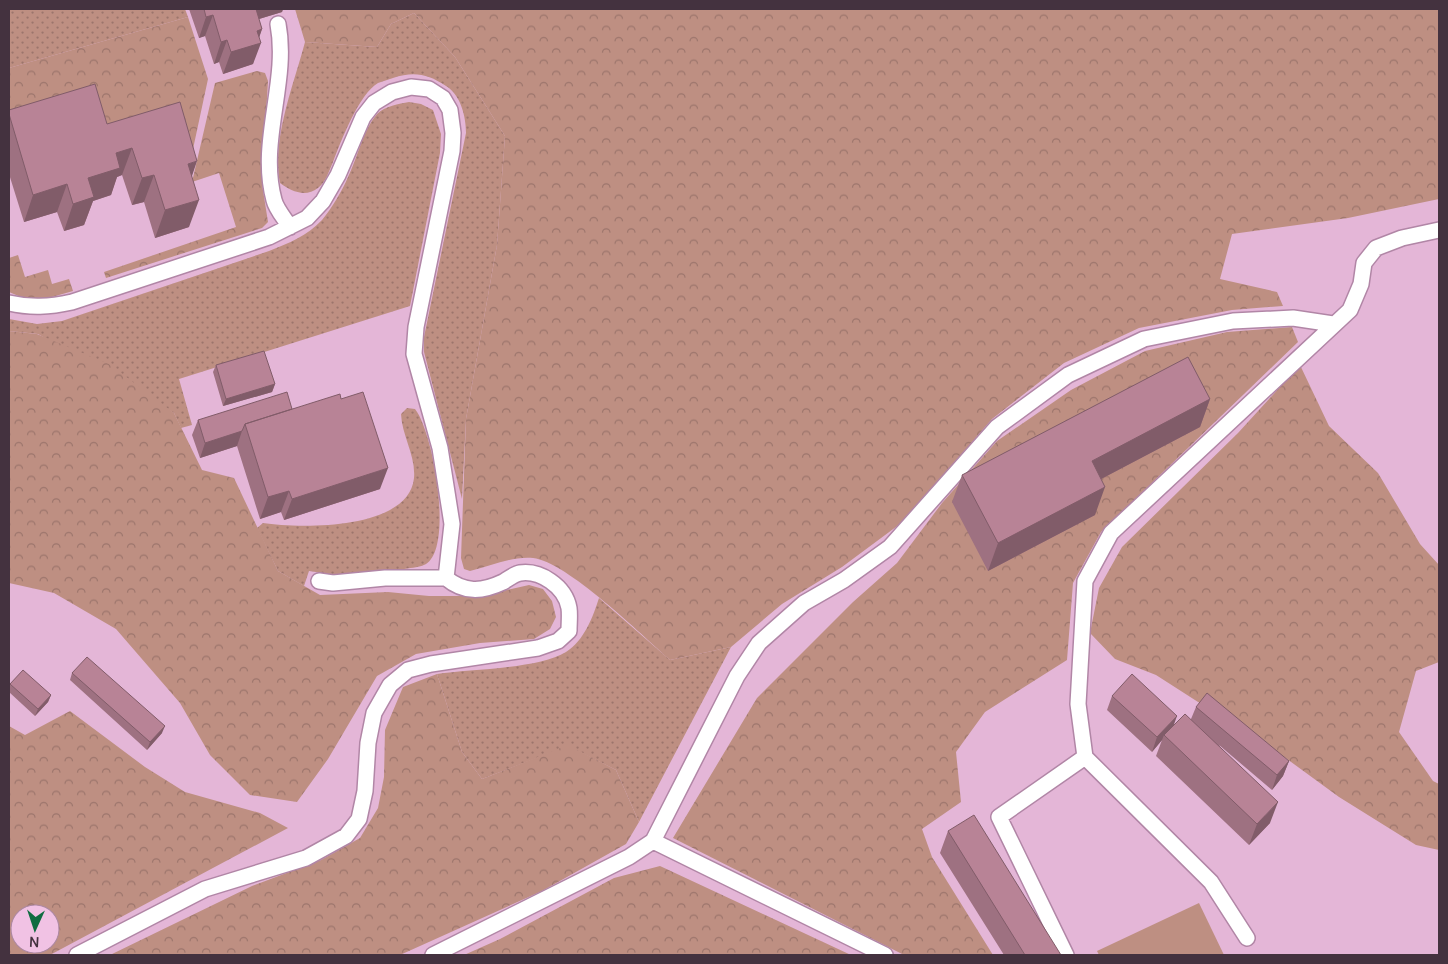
<svg xmlns="http://www.w3.org/2000/svg" width="1448" height="964" viewBox="0 0 1448 964" font-family="Manrope,sans-serif">
  <style>
    .grass { fill: url(#grass-dots) }
    .forest { fill: url(#forest-crowns); fill-rule: evenodd }
    .garden { fill: #be8f82 }
    .lines { fill: none; stroke-linecap: round; stroke-linejoin: round }
    .lane-casing { stroke: #b186a6; stroke-width: 18 }
    .lane { stroke: #fff; stroke-width: 15 }
    .wall { fill: #9e7181 }
    .shaded-wall { fill: #815c69 }
    .building { fill: #b88396; stroke: #815c69 }
  </style>
  <defs>
    <pattern id="grass-dots" width="8" height="8" patternUnits="userSpaceOnUse" patternTransform="scale(1.25)"><rect width="8" height="8" fill="#be8f82"/><path d="M2 2h.1M6 6h.1" fill="none" stroke="#9c756c" stroke-width="1.8" stroke-linecap="round"/></pattern>
    <pattern id="forest-crowns" width="20" height="18" patternUnits="userSpaceOnUse" patternTransform="scale(1.25)"><rect width="20" height="18" fill="#be8f82"/><path d="M2 6a3 3 0 1 1 6 0M12 15a3 3 0 1 1 6 0" fill="none" stroke="#9c756c"/></pattern>
  </defs>
  <rect width="100%" height="100%" fill="#e4b6d7"/>
  <path class="grass" d="M12 9H185L188 17 9 68V10Z
    M414 13 455 57 505 136 497 245 466 419 462 499 424 352V337L466 133C466 117 461 95 446 86 428 74 414 71 393 78 388 80 383 81 378 83 359 94 341 141 333 162 329 171 326 182 318 188 305 198 291 191 280 183 271 141 294 84 305 42L377 47 391 24Z
    M409 102 421 104 433 110 441 134 440 153 410 306 179 379 192 425 181 428 174 413 38 334 9 331V319L37 324 62 321 269 251C289 243 307 236 322 220 332 208 342 191 348 177 358 157 362 132 377 114 385 106 399 104 409 102Z
    M407 408 415 409C433 431 454 546 426 564 418 570 349 574 336 575 327 575 318 572 309 571L304 586 278 571 257 528 263 523C301 529 409 530 414 478 416 456 402 436 401 414Z
    M599 598 670 660 731 647 639 822 616 770 568 746 482 779 462 752 437 674C470 669 539 669 566 652 584 641 593 617 599 598Z"/>
  <path class="forest" d="M295 9H1439V199L1348 218 1232 234 1220 279 1277 292 1283 306 1232 310 1139 328 1064 363 992 419 904 521 842 567 782 604 731 647 670 660C643 636 566 561 533 558 512 556 491 566 470 571L464 569 461 558 466 419 497 245 505 136 455 57 414 13 391 24 377 47 305 42Z
    M188 17 208 79 187 177 9 129V68Z
    M257 71 265 73 268 81 262 184 268 222 262 228 106 278 104 272 236 227 219 173 192 182 215 83Z
    M18 255 25 277 48 270 52 284 69 279 73 291 45 299 28 300 9 292V258Z
    M1292 327 1298 342 1101 532 1073 583 1067 660 985 712 956 752 961 802 922 829 932 857 993 955H904L673 838 757 698 853 602 897 563 942 503 997 441 1071 390 1145 351 1227 332Z
    M9 331 37 334 109 364 174 413 202 470 234 478 278 571 320 595 388 592 429 596H480L529 585 543 589 552 601 556 617 550 629 534 639 480 643 416 654 377 676 328 759 297 802 250 795 210 755 180 703 116 629 54 593 9 583Z
    M1300 365 1329 426 1378 473 1420 544 1439 565V662L1416 671 1399 732 1433 781 1439 784V850L1416 845 1339 797 1287 759 1156 675 1115 659 1090 633 1099 588 1122 547 1238 433Z
    M437 674 462 752 482 779 568 745 616 770 639 822 626 844 542 891 400 955H110L252 886 321 860 360 838 378 808 384 777 385 730 403 687Z
    M70 711 145 767 185 792 260 813 288 828 50 955H9V726L25 735ZM20 914H50V944H20Z
    M660 866 851 955H464L500 939 614 878Z"/>
  <path class="garden" d="M1199 903 1224 955H1099L1097 951Z"/>
  <g class="lines">
    <g class="lane-casing">
      <path id="lane" d="M278 24C289 82 258 142 274 200 276 209 285 219 290 227
        M9 303C31 308 49 307 72 302L269 237 307 218 323 201 338 175 363 117 374 103 392 92 411 87 429 89 443 98 450 110 453 133 452 151 416 327 414 354 440 448 452 524 446 578C464 593 482 592 503 582 508 579 514 574 520 573 540 570 565 586 569 608 570 615 569 623 569 631L558 641 538 648 431 664 408 670 390 685 374 713 368 743 365 791 359 819 346 836 306 858 205 889 77 955
        M319 581 333 583 385 578H446
        M1085 757 1078 704 1085 581 1111 533 1350 310 1361 284 1364 263 1376 248 1402 238 1439 230
        M653 841 885 955
        M433 955 629 857 653 841 737 676 759 643 804 603 844 580 890 547 997 427 1068 375 1144 339 1233 321 1293 318 1333 324
        M1066 955 999 817 1085 757 1211 882 1247 938"/>
    </g>
    <use href="#lane" class="lane"/>
  </g>
  <path class="wall" d="M189 9H283L282 12 259 19 262 29 259 37 253 64 223 74 219 62 214 64 205 36 199 38Z
    M9 110 107 124 192 177 189 227 155 238 144 202 132 205 122 175 117 177 111 195 93 201 84 225 64 231 57 212 24 222 9 174Z
    M216 365 275 384 272 392 223 406 213 372Z
    M341 399 380 489 284 520 281 512 260 519 237 446 200 458 192 435 198 420 292 409Z
    M1210 399 1200 427 1101 479 1095 515 988 571 952 502 962 475Z
    M72 673 162 733 147 750 70 680Z
    M10 684 51 695 48 702 35 716 9 692V688Z
    M1112 696 1173 726 1191 719 1196 707 1289 761 1283 776 1272 790 1219 745 1270 823 1249 845 1156 756 1162 740 1152 752 1107 710Z
    M948 831 1061 955H1004L940 853Z"/>
  <path class="shaded-wall" d="M251 9H283L282 12 246 23Z
    M213 15 205 36 199 38 206 17Z
    M262 29 257 44 261 43 253 64 223 74 231 52 257 31Z
    M227 40 219 62 214 64 221 42Z
    M132 148 122 175 117 177 111 195 93 201 84 225 64 231 73 204 88 178 116 153Z
    M197 161 188 188V164Z
    M154 175 144 202 132 205 142 178Z
    M67 184 57 212 24 222 33 195Z
    M199 200 189 227 155 238 165 210Z
    M275 384 272 392 223 406 226 399Z
    M1210 399 1200 427 1082 489 1092 461Z
    M242 431 237 446 200 458 205 443Z
    M388 468 380 489 284 520 292 499Z
    M1105 487 1095 515 988 571 998 543Z
    M289 491 281 512 260 519 268 497Z
    M51 695 48 702 35 716 38 709Z
    M1177 716 1172 730 1164 735 1162 740 1152 752 1157 737Z
    M165 726 162 733 147 750 150 742Z
    M1289 761 1283 776 1272 790 1277 775Z
    M1278 802 1270 823 1249 845 1257 824Z"/>
  <path class="building" d="M204 9H256L262 29 257 31 261 43 231 52 227 40 221 42 213 15 206 17Z
    M95 84 107 124 180 102 197 161 188 164 199 200 165 210 154 175 142 178 132 148 116 153 120 168 88 178 94 197 73 204 67 184 33 195 9 114V110Z
    M264 351 275 384 226 399 216 365Z
    M1188 357 1210 399 1092 461 1105 487 998 543 962 475Z
    M287 392 292 409 245 424 242 431 205 443 198 420Z
    M363 392 388 468 292 499 289 491 268 497 245 424 340 394 341 399Z
    M87 657 165 726 150 742 72 673Z
    M23 670 51 695 38 709 10 684Z
    M1132 674 1177 716 1157 737 1112 696Z
    M1207 693 1289 761 1277 775 1196 707Z
    M1185 714 1278 802 1257 824 1164 735Z
    M974 815 1061 955H1025L948 831Z"/>
  <rect width="1448" height="964" fill="none" stroke="#44323f" stroke-width="20"/>
  <g transform="translate(35 929) rotate(183)"><circle r="24" fill="#f1c2e4" stroke="#ac88a2"/>
  <path d="M0-4L9 19L0 12L-9 19Z" fill="#106c41"/>
  <text y="-8" font-size="14" font-weight="bold" text-anchor="middle" fill="#44323f">N</text>
  </g>
</svg>
